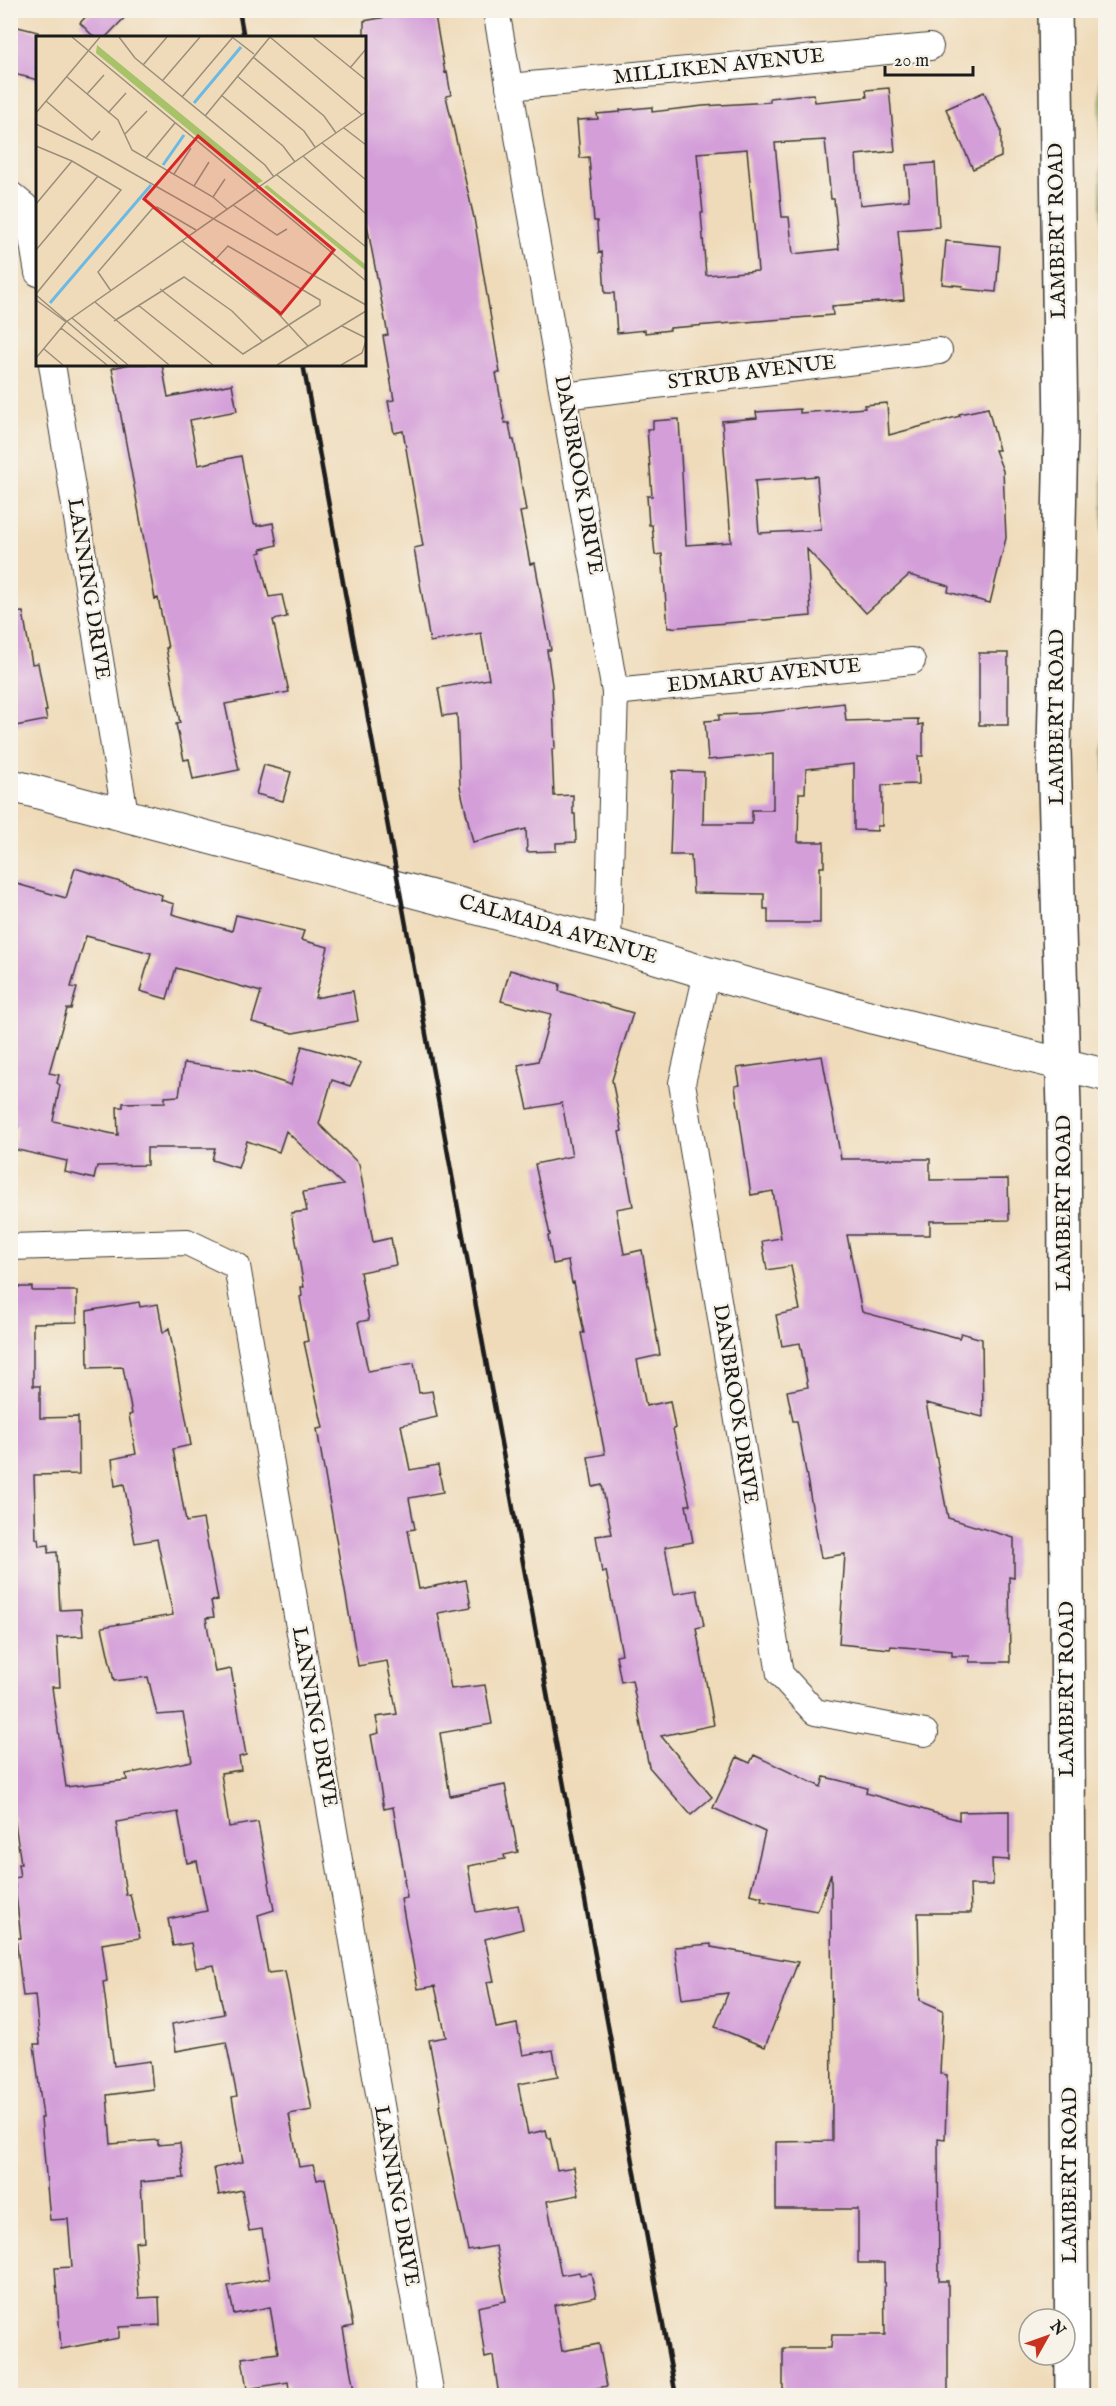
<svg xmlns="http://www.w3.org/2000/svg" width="1116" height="2406" viewBox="0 0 1116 2406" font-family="'IM FELL English',serif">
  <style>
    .green { fill: #a8c269; stroke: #626f42; stroke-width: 1.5 }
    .building { fill: #d49fd9; fill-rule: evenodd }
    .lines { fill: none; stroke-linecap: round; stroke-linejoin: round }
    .minor-casing { stroke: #3c3934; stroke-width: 28 }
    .tertiary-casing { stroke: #3c3934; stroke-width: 34 }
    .secondary-casing { stroke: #3c3934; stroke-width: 36 }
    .minor { stroke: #fff; stroke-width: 26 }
    .tertiary { stroke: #fff; stroke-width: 32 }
    .secondary { stroke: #fff; stroke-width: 33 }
    .rail { stroke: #1c1c1c; stroke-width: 4.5 }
    .labels { text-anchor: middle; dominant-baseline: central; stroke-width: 5; stroke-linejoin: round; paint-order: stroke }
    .street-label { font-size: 21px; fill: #1c1c1c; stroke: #f7f3e8 }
    .inset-river { fill: none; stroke: #6bb9e5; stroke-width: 3 }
    .inset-road { fill: none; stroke: #9b8f7b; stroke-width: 1.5 }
    .view { fill: #d62828; fill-opacity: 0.15; stroke: #d62828; stroke-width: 3 }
    .inset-edge { fill: none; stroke: #1c1c1c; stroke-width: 3 }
  </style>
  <rect width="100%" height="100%" fill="#f7f3e8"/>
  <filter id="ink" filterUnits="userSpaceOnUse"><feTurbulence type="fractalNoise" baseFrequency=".0167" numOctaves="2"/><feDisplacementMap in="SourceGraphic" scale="12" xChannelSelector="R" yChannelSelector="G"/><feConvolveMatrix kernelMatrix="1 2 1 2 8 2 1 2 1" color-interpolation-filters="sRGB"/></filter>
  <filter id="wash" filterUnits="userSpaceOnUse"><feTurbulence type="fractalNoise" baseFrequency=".008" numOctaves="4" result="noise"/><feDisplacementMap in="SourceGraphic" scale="24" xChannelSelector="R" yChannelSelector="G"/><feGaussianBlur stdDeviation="1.35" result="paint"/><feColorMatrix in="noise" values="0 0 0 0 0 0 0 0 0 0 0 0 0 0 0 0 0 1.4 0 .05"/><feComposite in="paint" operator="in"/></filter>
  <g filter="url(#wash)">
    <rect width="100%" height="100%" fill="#efdbba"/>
    <path class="green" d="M1100 11H1106L1105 880Z"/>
    <g id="blocks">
      <path class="building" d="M92 10H132L105 38H95L80 23Z
        M425 10H434L445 73 447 72 451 95 446 96 474 218 500 373H496L505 423H509L512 440H514L526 511 520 512 530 564 535 563 551 650H547L552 685 555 749H552L554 796 573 795V814H575L576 842 556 843V851L527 852 526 829 473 842 460 787 457 714 443 716 438 688 489 679 481 633 430 642 414 548 423 546 403 431 394 433 388 401 394 400 383 336 388 335 367 225 364 226V21Z
        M10 25 38 32V80L10 73Z
        M889 88 895 151 856 155 860 205 909 200 906 165 935 163 939 227 898 230 904 300 832 306 833 315 670 328V330L645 333V330L617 333 614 293H605L602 252 599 253 597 221H594L589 157 580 158 577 120 598 119 597 114 620 112V110L652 107V112L703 106 770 102V98L798 95 814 94 815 102 867 97 866 90ZM825 140 831 199H834L839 249 793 254 789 217H782L775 143ZM747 149 758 271 706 275 701 213H703L697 153Z
        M984 92 1001 130V157L973 169 946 109Z
        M946 241 1000 246 996 292 962 289 963 286 942 284Z
        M130 364H162L168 397 232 384 237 411 190 420 198 465 241 456 254 524H257V526L273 523 277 545 261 549 262 552 258 553 269 597 282 595 287 617 273 620 289 692 225 704 239 770 193 779 189 759 184 760 176 724 180 723 166 648H168L158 598 155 599 112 368Z
        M887 403 889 435 960 416 959 414 988 408 999 450H995L1003 471 1006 538 990 603 948 592 949 586 909 575 866 613 807 549 811 616 668 628 662 554 655 555 652 525H649L647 496H652L647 429H653V421L679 419 686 545 731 542 722 421 757 418 756 412 800 409V413L865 408 864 405ZM817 476 821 530 759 533 755 481Z
        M23 612 32 664 38 663 47 711H45L47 720 10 727V613Z
        M979 653H1008V725H979Z
        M844 703 846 721 918 719V725L923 724V756H918L919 784 882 785V826H877V831L854 830V764L806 769 805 793H799L798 842H824V867H820V923H768V909H764V894L693 893 691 855H670L673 771 704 772 703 824H752V810H773V754L708 760 705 721 719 720V715L762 713Z
        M264 765 291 772 283 801 256 794Z
        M75 868 162 895 161 900 174 904 172 914 232 931 236 915 304 931 301 940 328 947 315 998 353 991 358 1021 293 1033 252 1022 261 992 176 968 167 999 140 991 151 953 86 936 71 987 77 988 71 1009H67L49 1073 59 1075 57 1083 60 1085 53 1121 118 1135 117 1107H123V1103L165 1102V1097L179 1096 184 1063 251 1072 291 1085 302 1046 361 1063 350 1086 332 1080 319 1124 359 1164 373 1242 391 1238 396 1265 360 1272 369 1320 358 1322 368 1371 414 1363 419 1393 432 1391 437 1417 401 1425 410 1470 438 1465 443 1492 409 1498 415 1529 408 1530 419 1589 466 1580 471 1607 438 1613 451 1689 485 1685 492 1724 440 1733 450 1796 505 1785 518 1852 504 1855 505 1859 468 1866 476 1912 518 1905 523 1929 485 1939 494 1981 487 1982 496 2028 517 2024 523 2055 553 2050 558 2077 518 2084 528 2134 546 2130 548 2138H550L557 2170 574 2167 579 2195 547 2201 561 2275 579 2272 580 2275 591 2273 596 2297 554 2305 562 2351 599 2344 607 2386 560 2396H499L493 2356 485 2358 478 2307 506 2301 496 2246 468 2251 445 2140 439 2106 441 2105 429 2040 446 2037 435 1986 418 1989 401 1899 407 1898 404 1879 405 1878 393 1807 384 1809 371 1735 379 1733 376 1717 397 1714 387 1661 358 1666 317 1429 323 1428 304 1342 308 1341 300 1297 302 1296 301 1287H304L291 1213 307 1211 303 1192 343 1185 286 1131 279 1152 247 1141 238 1168 212 1160 215 1148H147V1165L97 1166 94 1179 65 1172 67 1161 13 1149 18 1126 10 1124V882L66 898Z
        M510 970 560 984 559 991 633 1013 612 1080 622 1131 619 1132 633 1206 616 1209 624 1254 642 1250 660 1355 637 1360 646 1406 670 1401 675 1428 673 1429 690 1505H686L693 1542 665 1547 674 1594 697 1590 704 1626 696 1628 714 1725 661 1736 712 1797 691 1815 649 1767 632 1680 621 1682 616 1655 622 1654 606 1571 602 1572 596 1536 612 1534 602 1485 593 1487 588 1457 605 1454 581 1333H584L574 1282 572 1283 568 1261 553 1264 548 1236 550 1235 535 1164 572 1156 562 1103 528 1109 518 1065 538 1061 551 1014 501 1001Z
        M822 1056 841 1159H930V1180L1008 1179 1009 1220 930 1221V1235H847L862 1312 959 1338 961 1333 982 1339 983 1417 926 1403 948 1518 1014 1538V1578L1009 1577 1010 1662H969L970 1656H952V1651L891 1646 890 1649 839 1644 845 1554 821 1558 797 1421H793L787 1391 808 1387 800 1343 782 1346 776 1315 800 1310 791 1266 767 1270 762 1241 781 1238 773 1191 751 1195 735 1086 740 1085 737 1068Z
        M10 1287H32V1291H77V1322L33 1323V1386H40V1418L78 1417 79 1474 34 1475 36 1539H38L39 1546 49 1545 48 1553 57 1552 60 1610 81 1609 83 1636 57 1637 60 1687H52L66 1787 127 1780 126 1774 192 1761 183 1713 157 1715 148 1677 114 1681 102 1627 173 1615 157 1539 135 1543 124 1484 115 1486 112 1459 136 1454 129 1415 132 1414 123 1367 88 1368 87 1311 139 1302 140 1307 158 1304 163 1333 169 1328 191 1445 173 1449 186 1522 203 1519 218 1600 211 1601 214 1617 206 1618 215 1672 231 1669 246 1755 239 1757 241 1770 221 1773 229 1827 258 1822 274 1910 258 1915 268 1973 285 1971 312 2110 289 2114 299 2167 313 2165 317 2180 325 2178 353 2326 343 2328 355 2396H290L288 2382 247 2389 242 2358 278 2353 270 2307 234 2314 228 2286 270 2278 262 2229 249 2231 242 2190 219 2195 214 2168 243 2162 232 2097 237 2096 226 2042 176 2051 172 2024 224 2014 214 1965 196 1968 191 1943 173 1946 168 1919 207 1911 197 1861 187 1863 178 1812 116 1822 126 1895 130 1894 140 1938 102 1944 107 1981 103 1982 114 2066 150 2061 153 2089 107 2095 111 2144 158 2140V2145L180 2143 184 2178 141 2182 144 2241 135 2242 139 2298 159 2297 160 2325 119 2327V2338L61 2349 55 2268 72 2267 68 2219 50 2220 41 2118H43L34 2044H40L35 1995 23 1996 16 1938H21L14 1878 20 1877 18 1864H21L14 1816H10Z
        M754 1755 821 1787 824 1777 838 1780 867 1788 866 1793 959 1820V1812L1009 1811V1860L992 1859 993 1885H970L971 1913H918L920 2000 943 2010 940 2074 947 2075 945 2139 938 2138 939 2281H948V2396H783V2348H831L832 2335H885L884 2263H858V2209H776V2142L832 2141 831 1873 817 1911 761 1901 762 1897 750 1894 765 1832 713 1808 737 1757 750 1763Z
        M711 1944V1947L798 1962 765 2047 715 2027 728 1993 682 1999 675 1947Z"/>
    </g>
  </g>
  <g filter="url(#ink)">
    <use href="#blocks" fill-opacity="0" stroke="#3c3934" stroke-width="1.5"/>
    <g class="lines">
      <g class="minor-casing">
        <path id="minor" d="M496 10 615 692 608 943
          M509 87 930 47
          M10 194 27 208 38 273
          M52 364 125 814
          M564 396 939 351
          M615 692 912 661
          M707 973 682 1083 780 1674 815 1712 925 1733
          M10 1247 187 1242 237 1266 431 2396"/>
      </g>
      <g class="tertiary-casing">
        <path id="tertiary" d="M10 785 608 943 707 973 874 1018 1106 1075"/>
      </g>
      <g class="secondary-casing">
        <path id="secondary" d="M1055 10 1061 432 1054 750 1064 1109 1072 2396"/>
      </g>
      <use href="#minor" class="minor"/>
      <use href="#tertiary" class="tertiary"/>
      <use href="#secondary" class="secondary"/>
      <path class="rail" d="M239 10 244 38
        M303 364 676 2396"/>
    </g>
  </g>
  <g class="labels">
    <g class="street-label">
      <text transform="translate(719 67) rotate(-6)">MILLIKEN AVENUE</text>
      <text transform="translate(1058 231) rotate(-91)">LAMBERT ROAD</text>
      <text transform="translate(752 373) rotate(-7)">STRUB AVENUE</text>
      <text transform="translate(578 475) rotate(80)">DANBROOK DRIVE</text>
      <text transform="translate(88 589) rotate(81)">LANNING DRIVE</text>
      <text transform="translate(764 676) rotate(-6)">EDMARU AVENUE</text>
      <text transform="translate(1057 717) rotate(-90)">LAMBERT ROAD</text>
      <text transform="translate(558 930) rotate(16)">CALMADA AVENUE</text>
      <text transform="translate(1064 1203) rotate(-90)">LAMBERT ROAD</text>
      <text transform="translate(735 1404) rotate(81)">DANBROOK DRIVE</text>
      <text transform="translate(1067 1689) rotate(-90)">LAMBERT ROAD</text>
      <text transform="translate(314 1717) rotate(80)">LANNING DRIVE</text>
      <text transform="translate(1070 2175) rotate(-90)">LAMBERT ROAD</text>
      <text transform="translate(396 2196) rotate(80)">LANNING DRIVE</text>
    </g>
  </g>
  <g transform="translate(36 36)">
    <rect width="330" height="330" fill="#efdbba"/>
    <path d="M61 9 227 145 219 149 60 17ZM231 149 330 229V235L228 151Z" fill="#a8c269"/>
    <path class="inset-river" d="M158 67 205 11M127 129 148 99M14 267 115 149"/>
    <path class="inset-road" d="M36 1 330 245M83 1 99 22 229 129 238 141M196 1 218 18M234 1 326 79M277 1 330 44M217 21 288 80 300 97M107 29 131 1M314 32 330 13M201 40 268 95 279 111M31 41 82 84 96 114 177 161 191 173M127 44 164 1M51 58 68 39M185 59 247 110 259 126M146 61 197 1M10 65 56 104 64 95M0 77 64 1M72 77 90 57M169 80 234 1M0 88 63 118 330 269M308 92 330 109M89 98 111 75M286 107 330 144M0 110 36 125 85 154 0 258M267 120 330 178M110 122 139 87M138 138 155 112M241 139 330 211M158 150 173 126M177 161 189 143M0 168 36 125M197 169 241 199 251 193M146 205 239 274 272 310M0 214 62 140M124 253 207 318 284 269V264L192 210 175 228M75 255 62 236 116 173 121 171 160 194M0 259 82 329M0 264 30 286M59 266 133 329M102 269 177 329M36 282 92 329M78 285 148 241 196 275 227 306M306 290 330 302M25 292 71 329M8 313 27 329M0 322 30 286 330 76M241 329 330 275M305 329 326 317 330 305"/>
    <path class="view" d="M162 100 298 214 245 278 108 163Z"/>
    <rect width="330" height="330" class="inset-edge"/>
  </g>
  <rect width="1116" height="2406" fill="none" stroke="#f7f3e8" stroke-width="36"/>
  <g transform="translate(1047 2337) rotate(50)"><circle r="28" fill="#f7f3e8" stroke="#9f9d96" stroke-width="1.5"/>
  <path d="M0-4.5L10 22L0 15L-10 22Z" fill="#c8321e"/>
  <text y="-9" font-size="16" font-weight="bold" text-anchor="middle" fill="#1c1c1c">N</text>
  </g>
  <path d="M885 66v9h88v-9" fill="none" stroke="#1c1c1c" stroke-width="3"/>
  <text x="894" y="66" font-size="18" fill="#1c1c1c" stroke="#f7f3e8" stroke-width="4.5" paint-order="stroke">20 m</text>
</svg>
